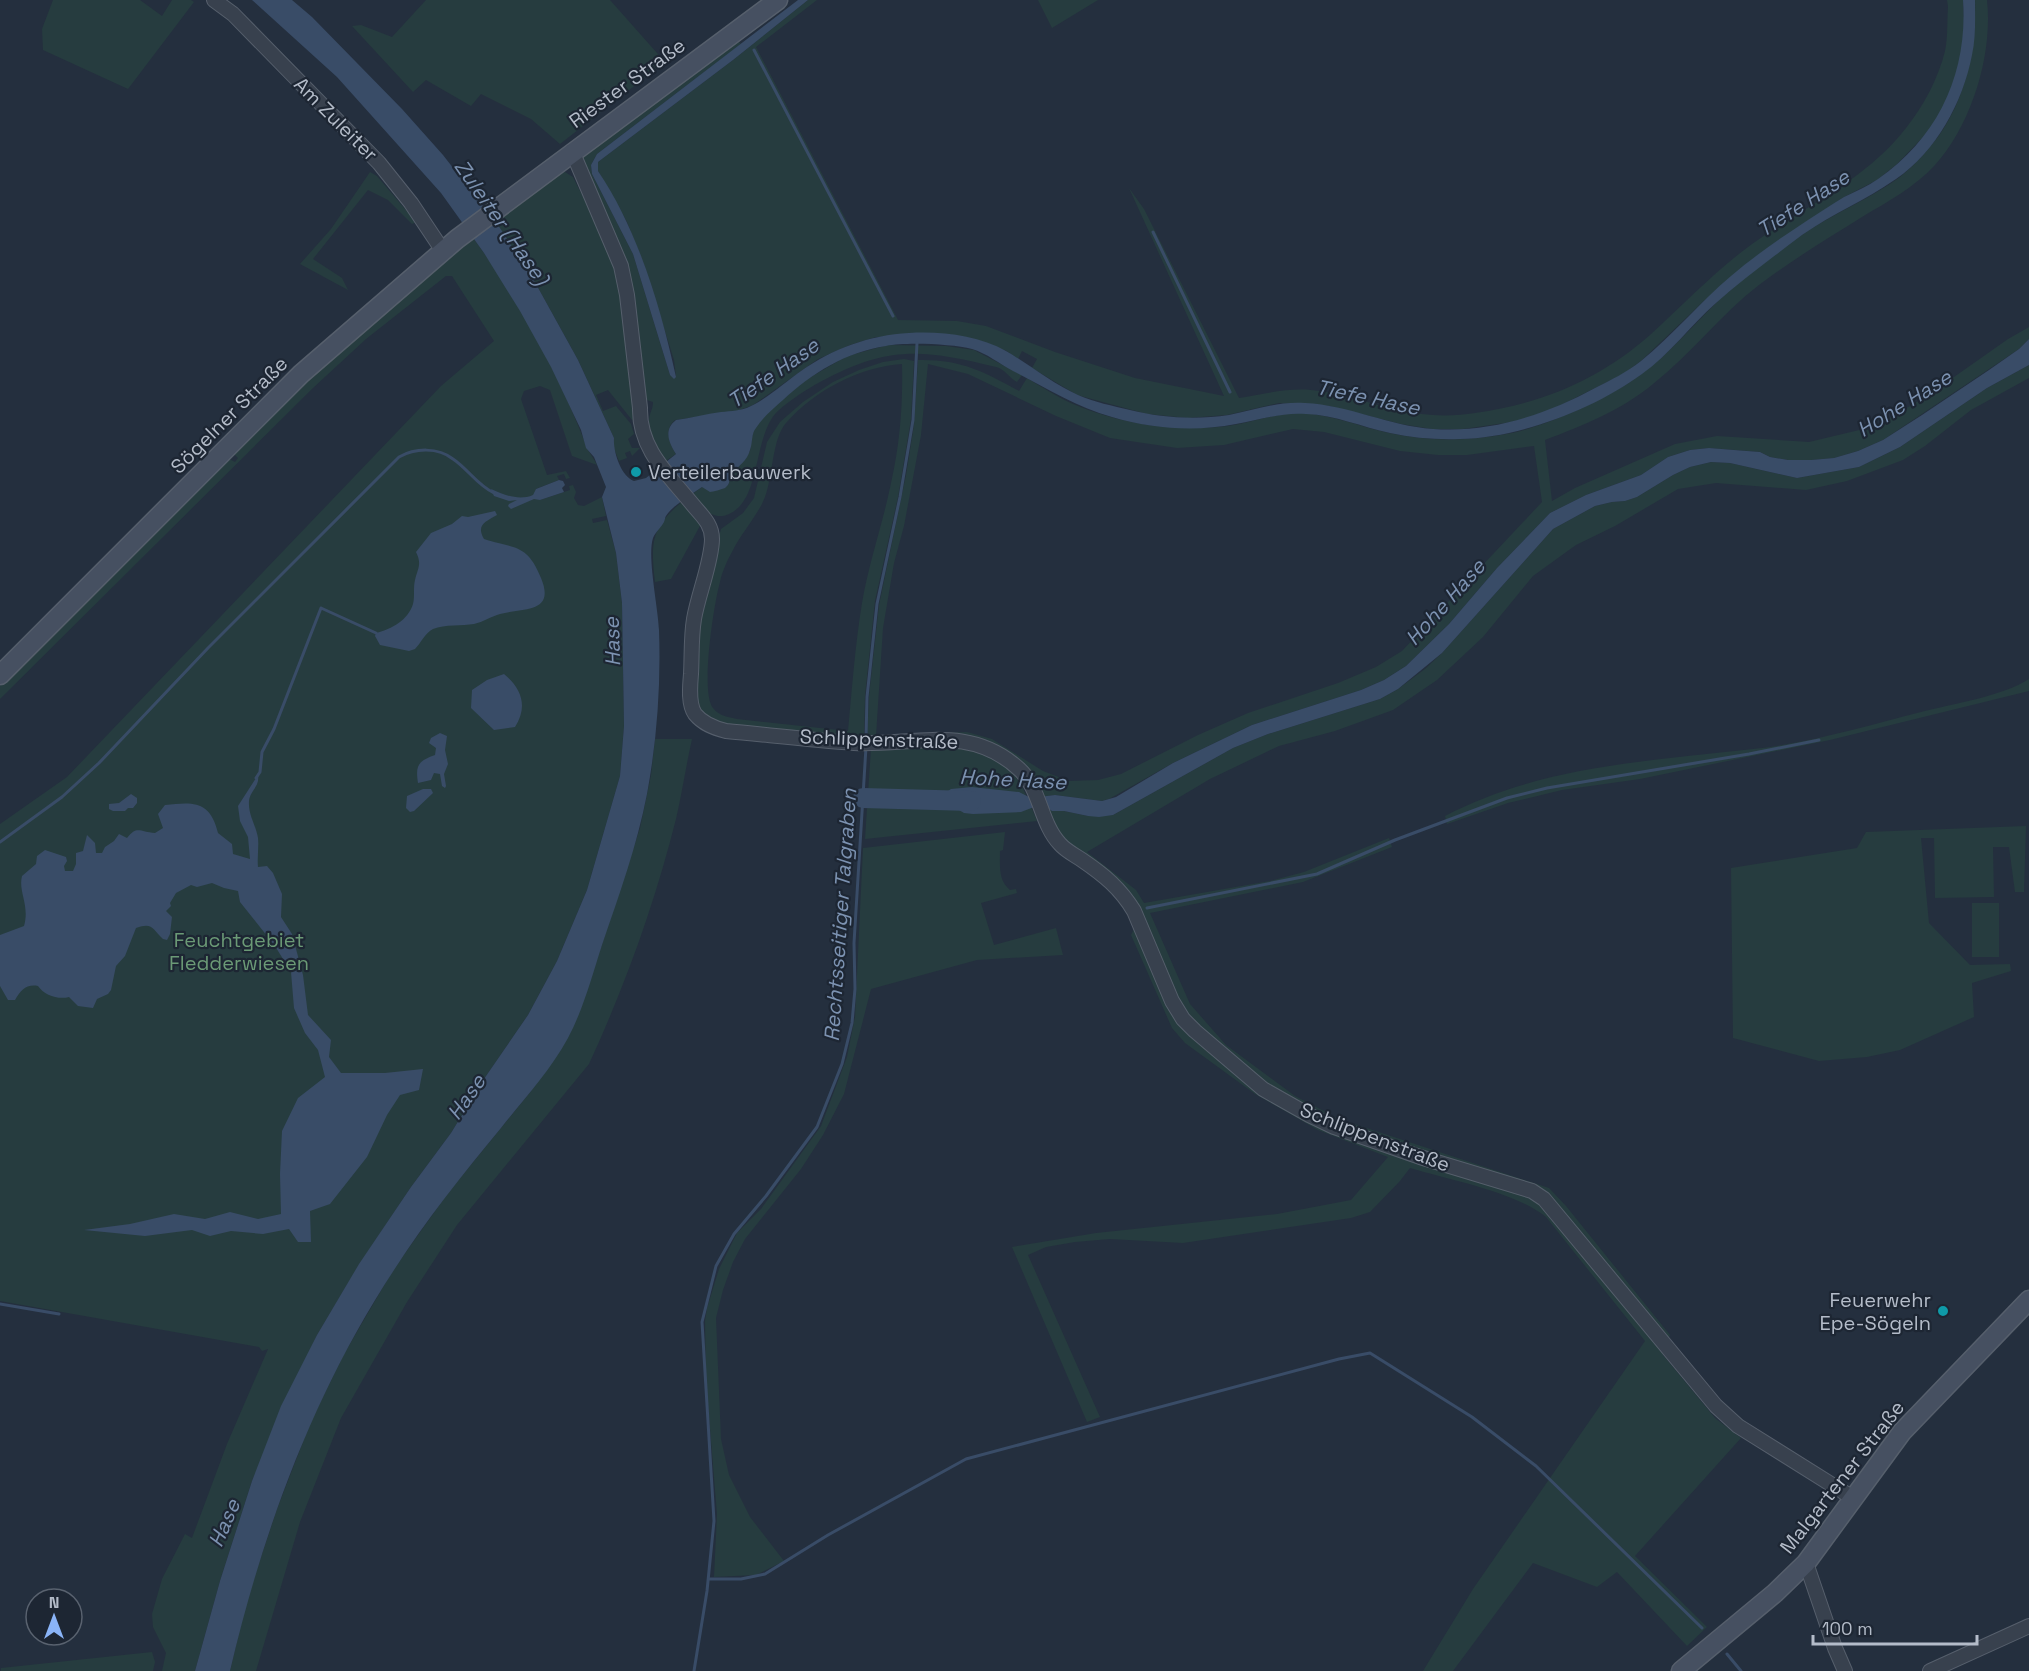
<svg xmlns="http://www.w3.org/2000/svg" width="2029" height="1671" viewBox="0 0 2029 1671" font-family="'Space Grotesk',sans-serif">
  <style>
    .green { fill: #263c3f; fill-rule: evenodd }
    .water { fill: #394c67 }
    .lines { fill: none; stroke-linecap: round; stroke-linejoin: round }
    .stream { stroke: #394c67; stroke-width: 3 }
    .river { stroke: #394c67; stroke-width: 20 }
    .street-casing { stroke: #565f6c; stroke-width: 16 }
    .secondary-casing { stroke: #565f6c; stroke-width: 21 }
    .street { stroke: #38414e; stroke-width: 14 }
    .secondary { stroke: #465061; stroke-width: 18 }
    .culture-dot { fill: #0f9aa8; stroke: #1d2633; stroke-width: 2 }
    .labels { text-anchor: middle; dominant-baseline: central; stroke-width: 4.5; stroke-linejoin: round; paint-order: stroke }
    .street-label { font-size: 20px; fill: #b4bcc9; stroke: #1d2633 }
    .poi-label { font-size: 20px; fill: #b4bcc9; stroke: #1d2633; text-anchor: start }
    .park-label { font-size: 20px; fill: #6b9a76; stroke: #1d2633 }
    .water-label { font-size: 21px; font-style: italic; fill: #7c92b1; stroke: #1d2633 }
  </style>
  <rect width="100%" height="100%" fill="#242f3e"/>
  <path class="green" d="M53 0H140L162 16 172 0H191L194 2 128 89 43 50 42 29Z
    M426 0H610L665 62 560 144 531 119 481 94 471 106 426 80 413 92 352 26 361 25 392 37Z
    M808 0H817L756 47 898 320 957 321 986 326 1055 352 1135 378 1224 396 1129 188 1144 209 1239 398C1262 394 1287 388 1311 390 1341 392 1369 404 1399 410 1423 416 1451 417 1475 413 1542 404 1600 379 1650 335 1684 304 1715 271 1752 244 1804 207 1867 179 1906 128 1924 105 1938 79 1945 51 1948 37 1947 21 1948 6L1947 0H1963L1964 20 1963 48 1954 81 1941 113 1925 135 1897 164 1877 180 1844 197 1766 249 1706 299 1642 360 1625 373 1551 410 1519 421 1463 429H1432L1401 424 1329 406 1279 403 1227 415 1188 418 1147 414 1077 395 1032 368 1037 359 1022 351 1018 359 1005 350 876 337 850 345 818 359 753 405 737 411 675 420C664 429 669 443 676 454L664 462C657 450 647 436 649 421 649 413 653 410 653 402L647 400 642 393 627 268 616 236 605 218 582 162 584 155 736 39 741 44 597 154 591 165 592 174 633 254 670 375 676 377 674 360 644 265 627 222 598 171V162L733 60Z
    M1038 0H1098L1052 28Z
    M1975 0H1987C1993 54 1972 124 1935 165 1915 187 1887 202 1862 217 1827 239 1792 260 1759 285 1721 314 1691 354 1653 384 1622 410 1582 426 1545 440L1552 501 1575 488 1675 444 1717 436 1809 442 1876 426 1927 396 2008 339 2029 327V339L2019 349 1883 440 1858 451 1834 458 1811 460H1788L1770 457 1760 452 1709 448 1690 450 1668 457 1641 475 1586 495 1550 513 1497 568 1449 624 1406 666 1384 680 1361 690 1252 725 1173 763 1109 799 1102 801 1055 795 1041 797 985 743 867 739 869 696 879 605 906 475 914 425 918 360C960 359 983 371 1019 391L1027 378C1042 387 1057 397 1073 404 1123 425 1175 432 1228 426 1254 422 1278 412 1303 413 1333 415 1361 427 1389 433 1429 442 1472 441 1512 433 1549 425 1614 396 1644 372 1669 353 1690 329 1712 307 1738 281 1770 259 1799 237 1831 214 1869 200 1900 177 1915 165 1929 149 1940 134 1967 95 1976 46 1975 0ZM928 364 968 374 1056 416 1110 438 1177 448 1224 445 1293 429 1324 432 1400 451 1438 455H1467L1534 446 1542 502 1402 651 1376 667 1338 683 1248 713 1198 735 1121 774 1098 780 1069 781 1043 771 992 739 967 732 876 736 883 628 894 563 904 526 921 435Z
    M370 172 377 176 416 222 412 224 388 200 368 190 313 259 342 278 348 290 300 264 331 229Z
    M565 172 573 177C587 207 608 236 616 268 629 317 628 369 635 419L632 420 608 390 596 395 603 411 616 406 631 424 634 434 628 439 632 448H640L632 456 630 451 625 453 627 458 619 461 613 446 614 438 578 360 536 284 495 222 561 173Z
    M474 239C520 302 558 373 586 445 588 452 594 458 597 465L572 456 550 390 540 386 524 391 521 399 547 475 566 471 570 478 566 479 564 474 557 476 559 480 536 489 540 500 570 490 569 486 573 485 576 492 574 498 578 505 584 506 602 497 606 516 592 519 593 523 607 520 616 553 622 603 624 726 620 776 587 890 557 961 528 1015 486 1076 451 1133 411 1187 359 1265 317 1335 252 1481 220 1581 195 1671H162L166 1653 153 1627 152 1614 162 1579 185 1534 192 1538 227 1444 268 1349 262 1351 259 1347 0 1301V824L67 777 441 386 494 341 452 276H446L366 339 313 388 0 699V686L227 458 235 462 238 458 233 453 351 337 360 335 359 331 421 276Z
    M888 345 946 346 974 350 1022 375 1017 382C1009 378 1005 369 996 367 923 349 888 345 820 382 807 389 780 406 772 418 756 443 758 488 739 507 719 526 704 512 691 495L702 487 728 485 732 474 750 451 753 430 767 413 804 381 847 356Z
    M904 359 914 361 911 419 898 497 875 601 865 696 864 739 714 724 704 715 696 701 697 615 721 529 743 513 754 498 767 442 780 422 803 402 833 382 859 370 883 362ZM902 364C903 404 900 444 891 483 883 523 869 562 862 603 855 646 852 689 848 731L737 719C728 717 719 716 713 708 700 692 714 603 720 582 722 572 727 561 732 552 741 533 757 517 765 497 773 476 772 439 786 423 815 390 860 367 902 364Z
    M2029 365V378L1971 410 1925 446 1903 460 1847 481 1806 490 1716 483 1678 489 1615 526 1576 545 1533 576 1483 637 1437 680 1393 710 1335 731 1279 746 1210 779 1087 852 1136 890 1144 903 1270 881 1304 872 1389 838 1392 847 1303 882 1150 913 1190 1004 1226 1045 1295 1096 1339 1119 1549 1188 1566 1206 1670 1335 1663 1355 1715 1418 1741 1438 1635 1556 1707 1627 1687 1646 1617 1572 1597 1587 1533 1563 1453 1671H1423L1473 1589 1645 1341 1546 1217C1515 1192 1450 1180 1410 1168L1400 1181 1370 1212 1351 1218 1183 1243 1110 1239 1075 1242 1046 1247 1028 1255 1100 1417 1087 1422 1012 1247 1096 1233 1277 1214 1351 1200 1388 1157 1318 1130 1255 1094 1185 1043 1172 1028 1131 935 1140 917 1061 838 1046 807 1052 811H1064L1088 816 1113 815 1233 748 1268 734 1380 699 1398 689 1425 669 1442 653 1553 529 1595 506 1612 502 1625 501 1637 497 1673 475 1690 467 1711 462 1730 463 1797 478 1859 467 1900 447 1987 388Z
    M684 500 701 524 671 579 655 582C650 540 652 527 684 500Z
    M2029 679V691L1830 740 1640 779 1562 790 1508 803 1447 824 1445 816C1540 766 1648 761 1753 749 1810 743 1866 726 1921 712 1952 704 2003 696 2029 679Z
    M655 739H692C686 766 682 793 676 819 655 903 625 986 589 1064L457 1225 407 1302 341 1418 300 1522 256 1671H230L246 1602 277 1509 311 1421 344 1354 393 1270 448 1193 531 1091 568 1037 585 996 640 828 651 775Z
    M949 745C1008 757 1015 766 1037 821L865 839 871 748Z
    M2026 826 2024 892H2015L2009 847H1993L1994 897 1935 898 1934 838H1921L1929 923 1970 965 2010 964 2011 971 1972 983 1974 1017 1900 1050 1867 1057 1819 1061 1733 1038 1731 868 1857 848 1866 832Z
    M1005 832 1003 850 1000 851C1000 866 998 880 1010 890L1016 889 1017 893 981 903 994 945 1056 928 1063 955 977 960 871 989 844 1094 823 1135 801 1169 745 1239 733 1262 723 1290 716 1318 721 1439 729 1475 750 1517 784 1561 756 1575 714 1577 717 1514 706 1380 705 1321 707 1308 719 1269 737 1233 761 1209 821 1126 847 1057 855 1017 863 848Z
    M1972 903H1999V957H1972Z
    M152 1652 155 1662 153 1671H1V1668Z"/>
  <path class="water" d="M252 0H292L312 17 402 109 443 155 500 228 536 284 578 360 614 438C613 452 621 476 634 481L646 478 676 454C669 443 663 430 676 420 691 418 706 414 721 412 731 411 741 411 751 406 766 399 787 381 801 371 832 349 870 335 909 333 940 331 978 335 1006 351 1030 365 1053 384 1078 395 1094 402 1113 406 1130 410 1162 418 1196 420 1229 415 1255 410 1278 401 1305 403 1349 405 1389 426 1433 429 1491 433 1545 415 1595 388 1611 380 1627 372 1641 361 1673 335 1699 303 1731 276 1752 258 1776 241 1799 226 1814 216 1829 206 1844 197 1856 191 1868 186 1878 179 1939 137 1968 72 1963 0H1975C1975 18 1976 37 1972 55 1963 102 1936 152 1896 179 1866 200 1832 214 1802 235 1773 257 1743 279 1716 303 1690 326 1670 354 1642 374 1594 409 1520 438 1460 439 1437 440 1413 438 1390 433 1362 427 1335 415 1306 414 1282 412 1260 420 1236 424 1195 432 1153 429 1112 417 1076 407 1046 388 1013 371 1000 364 986 353 972 349 952 344 906 342 886 346 846 352 812 373 783 400 774 408 763 417 756 428 751 434 753 442 750 450 747 462 738 465 732 475 727 482 732 482 725 488 722 489 713 492 710 492L702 487C692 494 672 506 666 516 665 517 665 520 664 522 661 528 656 531 653 538 647 557 658 606 659 630 661 684 657 740 647 794 637 846 619 895 602 945 592 976 583 1010 568 1038 550 1071 524 1099 501 1128 463 1174 426 1220 394 1270 314 1392 263 1530 230 1671H195L220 1581 252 1481 281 1406 317 1335 359 1264 411 1187 451 1133 486 1076 528 1015 557 961 587 890 620 776 624 726 622 603 616 553 602 497 606 487 594 457 586 448 581 430 551 367 520 311 484 253 441 193 337 77Z
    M798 0H808L733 60 598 162V171C638 230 661 308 676 377L674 379 670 375 633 254 592 174 591 165 597 154Z
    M2029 339V365L1987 388 1900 447 1859 467 1797 478 1730 463 1711 462 1690 467 1673 475 1637 497 1625 501 1612 502 1595 506 1553 529 1442 653 1398 689 1380 699 1268 734 1233 748 1113 815 1099 817 1088 816 1064 811H1052L1046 807H1034L1021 812 973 814 964 813 946 802 948 791 951 789 972 787 1019 792 1031 798 1055 795 1102 801 1116 797 1173 763 1252 725 1361 690 1384 680 1406 666 1449 624 1497 568 1550 513 1586 495 1641 475 1668 457 1690 450 1709 448 1734 450 1760 452 1770 457 1788 460H1811L1834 458 1858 451 1883 440 1922 415 1989 370 2019 349Z
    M559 480 563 481 565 485 562 488 564 492 540 500 534 499 511 509 508 506 509 504 517 500 509 501 494 496 491 489C504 495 519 501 533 495L536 489Z
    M495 511 497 515C485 522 476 525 484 539 514 549 527 543 541 578 556 614 522 608 500 614 492 616 483 622 474 624 462 626 445 624 433 629 425 633 421 643 415 649L409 651 380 645 375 636 376 633C392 629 408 620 413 604 415 596 413 588 415 580 418 568 422 564 416 552L431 533 452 524 462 516 468 517Z
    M504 674C522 689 528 707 515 727L494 730 471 708 472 690 487 680Z
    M440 733 447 736 445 750 448 764 444 774 446 786 445 788 442 786 440 774 434 773 431 780 418 783C415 764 419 761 435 755L436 748 429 743 431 738Z
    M258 775C260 787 250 790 249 801 248 815 256 825 258 838 259 848 257 857 258 867L267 866 273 873 282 894 281 917 292 934 303 975 308 1015 331 1040 329 1057 341 1073H385L423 1069 419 1090 400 1095 387 1115 367 1157 330 1204 310 1211 311 1242H298L289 1229 263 1234 231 1231 210 1236 192 1230 145 1236 84 1230 130 1224 174 1214 205 1219 230 1212 258 1219 281 1214 280 1174 282 1131 298 1098 325 1077 318 1050 305 1033 294 1008 291 972 275 946 240 902 238 891 224 888 212 883 197 887 191 885 176 893 170 903 171 906 166 911 172 917 170 934 167 940 163 939C152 929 153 922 136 928L125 956 116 966 111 990 108 994 97 999 93 1008 78 1006 69 997C58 1000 44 995 38 986 26 984 21 990 15 1000H8L0 986V935L24 926C30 905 18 892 22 876L36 864 37 856 45 850 66 857 67 861 64 866 65 871H73L76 864V853L83 851 87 835 95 843 96 853H102L105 847 114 841 119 834 127 838C137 825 140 832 155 833L163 828 158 814 165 805C193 802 210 800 218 833L232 844 233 854 250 859 248 837 240 821 238 806Z
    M423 789H431L433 793 414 811 410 812 406 808 407 796Z
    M131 794 137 798V803L133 808H128L125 811H113L109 809V804L119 803Z"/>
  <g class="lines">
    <path class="stream" d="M754 50 893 316
      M1153 232 1230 392
      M866 738 867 697 877 604 900 497 913 420 917 343
      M256 778 260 772 262 752 274 729 321 608 376 633
      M0 842 62 797 99 763 208 648 399 457C415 448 438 447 453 459 468 469 477 485 494 493
      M1147 908 1317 874 1395 840 1507 798 1547 788 1749 754 1819 740
      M0 1304 59 1314
      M709 1579H741L765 1574 828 1535 966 1459 1339 1359 1370 1353 1472 1417 1536 1466 1702 1628
      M1727 1654 1741 1671
      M694 1671 707 1591 714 1521 702 1322 716 1266 734 1234 766 1196 817 1127 842 1064 852 1023 855 989 854 943 866 747"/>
    <path class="river" d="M863 798 971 801"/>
    <g class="street-casing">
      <path id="street" d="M214 0 233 14 379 163 411 203 443 251
        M572 151 621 266 627 295 640 408C639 449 668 474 693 505 702 516 712 524 712 539 712 561 698 595 694 619 691 637 692 656 691 674 690 686 688 704 695 714 703 724 714 728 726 731 769 735 811 740 854 743 913 746 969 723 1019 769 1041 789 1040 823 1060 844 1066 851 1075 855 1082 860 1104 875 1120 888 1134 911L1172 1001 1183 1019 1195 1031 1263 1089 1309 1115 1334 1127 1420 1157 1532 1191 1544 1199 1716 1406 1738 1426 1853 1498
        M1806 1563 1835 1648 1845 1671
        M1930 1671 2029 1626"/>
    </g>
    <g class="secondary-casing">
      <path id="secondary" d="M0 675 301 374 457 239 778 0
        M1681 1671 1775 1593 1806 1563 1902 1432 2029 1300"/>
    </g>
    <use href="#street" class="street"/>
    <use href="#secondary" class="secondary"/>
  </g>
  <g class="culture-dot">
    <circle cx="636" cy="472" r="6"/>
    <circle cx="1943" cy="1311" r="6"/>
  </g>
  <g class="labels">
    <g class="street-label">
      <text transform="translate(627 83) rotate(-36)">Riester Straße</text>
      <text transform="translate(336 119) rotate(45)">Am Zuleiter</text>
      <text transform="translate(229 415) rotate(-45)">Sögelner Straße</text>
      <text transform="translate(879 739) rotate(2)">Schlippenstraße</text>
      <text transform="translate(1375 1137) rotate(21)">Schlippenstraße</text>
      <text transform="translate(1842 1477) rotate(-52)">Malgartener Straße</text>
    </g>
    <g class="poi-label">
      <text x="648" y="472">Verteilerbauwerk</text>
      <text x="1931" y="1300" text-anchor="end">Feuerwehr<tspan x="1931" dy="23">Epe-Sögeln</tspan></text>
    </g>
    <g class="park-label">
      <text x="239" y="940">Feuchtgebiet<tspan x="239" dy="23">Fledderwiesen</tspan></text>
    </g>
    <g class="water-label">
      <text transform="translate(1803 203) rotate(-33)">Tiefe Hase</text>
      <text transform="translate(502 222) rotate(55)">Zuleiter (Hase)</text>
      <text transform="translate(773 373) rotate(-35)">Tiefe Hase</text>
      <text transform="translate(1368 397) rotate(12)">Tiefe Hase</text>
      <text transform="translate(1904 403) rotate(-32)">Hohe Hase</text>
      <text transform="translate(1445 602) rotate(-48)">Hohe Hase</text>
      <text transform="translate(612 642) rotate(-92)">Hase</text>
      <text transform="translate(1013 779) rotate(3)">Hohe Hase</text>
      <text transform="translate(840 915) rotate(-86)">Rechtsseitiger Talgraben</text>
      <text transform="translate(466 1097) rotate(-55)">Hase</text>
      <text transform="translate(224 1523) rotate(-67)">Hase</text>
    </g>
  </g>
  <g transform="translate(54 1617)"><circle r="28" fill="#1d2633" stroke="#59626f" stroke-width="1.5"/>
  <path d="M0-4.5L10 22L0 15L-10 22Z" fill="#8ab4f8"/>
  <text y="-9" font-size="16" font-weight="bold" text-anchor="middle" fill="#b4bcc9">N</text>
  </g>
  <path d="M1813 1635v9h164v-9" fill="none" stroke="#b4bcc9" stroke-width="3"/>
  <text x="1822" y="1635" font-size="18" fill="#b4bcc9" stroke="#1d2633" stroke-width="4.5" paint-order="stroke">100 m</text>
</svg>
